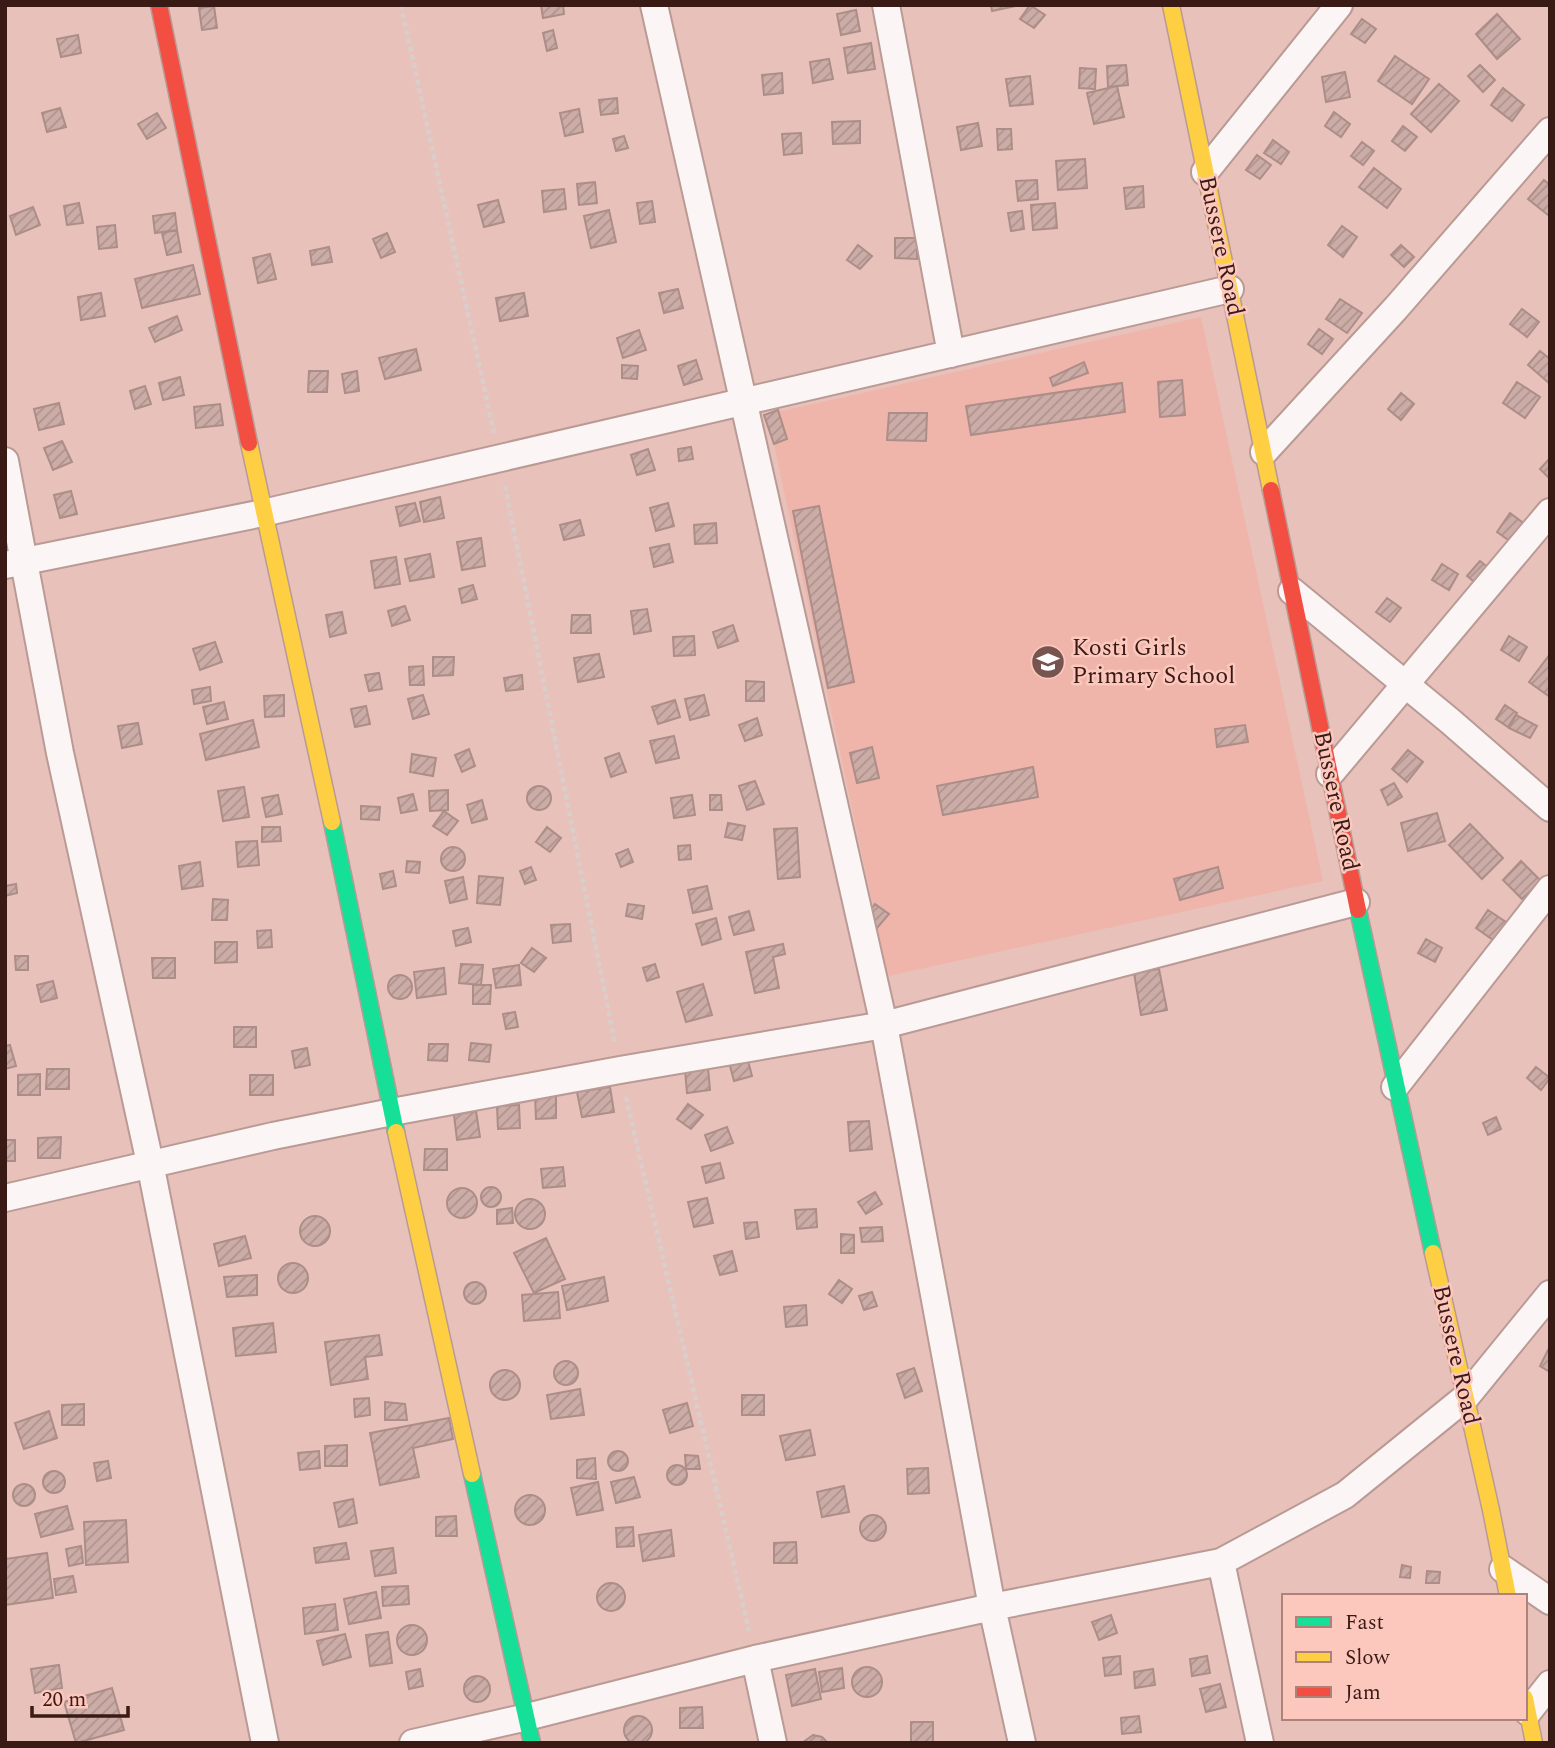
<svg xmlns="http://www.w3.org/2000/svg" width="1555" height="1748" viewBox="0 0 1555 1748" font-family="Spectral,serif">
  <style>
    .built { fill: #efb4aa }
    .building { fill: url(#building-hatch); stroke: #ad8d88; stroke-width: 2 }
    .lines { fill: none; stroke-linecap: round; stroke-linejoin: round }
    .street-casing { stroke: #ba9a95; stroke-width: 30 }
    .fast-casing { stroke: #ba9a95; stroke-width: 19 }
    .slow-casing { stroke: #ba9a95; stroke-width: 19 }
    .jam-casing { stroke: #ba9a95; stroke-width: 19 }
    .path { stroke: #dacecc; stroke-width: 4.5; stroke-dasharray: 5 3.5; stroke-linecap: butt }
    .street { stroke: #fbf6f5; stroke-width: 26 }
    .fast { stroke: #16e098; stroke-width: 16 }
    .slow { stroke: #ffcf43; stroke-width: 16 }
    .jam { stroke: #f24e42; stroke-width: 16 }
    .labels { text-anchor: middle; dominant-baseline: central; stroke-width: 5; stroke-linejoin: round; paint-order: stroke }
    .street-label { font-size: 24px; fill: #3a1a15; stroke: #fcc7bc }
    .poi-label { font-size: 24px; fill: #3a1a15; stroke: #fcc7bc; text-anchor: start }
  </style>
  <defs>
    <pattern id="building-hatch" width="6" height="6" patternUnits="userSpaceOnUse" patternTransform="scale(1.75)"><rect width="6" height="6" fill="#ccaca6"/><path d="M-1 1l2-2M0 6l6-6M5 7l2-2" fill="none" stroke="#b0938e"/></pattern>
  </defs>
  <rect width="100%" height="100%" fill="#e7c1ba"/>
  <path class="built" d="M1201 317 1323 881 888 976 774 444 764 415Z"/>
  <path class="building" d="M541 5H563L564 14 543 18Z
    M991 5H1016V6L992 11Z
    M1030 5 1045 15 1034 28 1020 19Z
    M214 6 217 28 202 30 199 8Z
    M856 10 860 31 841 35 837 14Z
    M1497 14 1520 39 1497 59 1476 34Z
    M1362 19 1376 29 1365 43 1351 34Z
    M553 30 557 48 547 51 543 33Z
    M78 35 81 53 61 57 57 39Z
    M871 43 875 69 848 73 844 48Z
    M1395 56 1429 79 1412 104 1378 81Z
    M829 59 833 79 813 83 810 62Z
    M1126 65 1128 85 1108 87 1107 66Z
    M1480 65 1495 80 1483 92 1468 76Z
    M1080 68 1096 69 1095 89 1079 88Z
    M1345 72 1350 97 1326 102 1322 77Z
    M782 73 783 93 764 95 762 75Z
    M1030 76 1033 104 1010 106 1006 79Z
    M1439 84 1459 101 1431 132 1411 114Z
    M1117 86 1124 117 1094 124 1087 93Z
    M1503 88 1524 105 1512 121 1491 105Z
    M617 98 618 113 601 115 599 100Z
    M60 108 66 127 47 132 42 113Z
    M579 109 583 132 565 136 560 113Z
    M1334 112 1350 124 1341 137 1325 126Z
    M157 113 166 128 147 139 138 124Z
    M860 121V143L833 144 832 122Z
    M978 123 982 146 961 150 957 127Z
    M1403 126 1417 137 1405 151 1392 141Z
    M997 129H1011L1012 149 998 150Z
    M801 133 802 153 784 155 782 134Z
    M624 136 628 148 616 151 613 139Z
    M1273 140 1289 152 1281 164 1264 153Z
    M1362 142 1374 151 1363 165 1351 156Z
    M1257 155 1271 165 1260 179 1246 170Z
    M1085 159 1087 188 1058 190 1056 161Z
    M1374 168 1401 189 1387 208 1359 187Z
    M1037 180 1038 199 1018 201 1016 181Z
    M1544 180 1550 185V213L1548 215 1528 199Z
    M595 182 597 203 579 205 577 184Z
    M1143 186 1144 207 1126 209 1124 188Z
    M564 189 566 209 544 212 542 191Z
    M498 200 504 222 484 227 478 205Z
    M652 201 655 222 640 224 637 203Z
    M79 203 83 223 67 225 64 206Z
    M1055 203 1057 228 1033 230 1031 205Z
    M33 207 40 225 16 235 10 216Z
    M609 210 616 242 591 248 584 216Z
    M1022 211 1024 229 1011 231 1008 213Z
    M175 213 177 230 155 233 153 216Z
    M115 225 117 247 99 249 97 227Z
    M1342 226 1357 237 1343 257 1328 245Z
    M177 230 181 252 167 255 162 233Z
    M387 233 395 252 381 258 373 239Z
    M895 238H917V259L895 258Z
    M858 245 872 256 860 269 847 260Z
    M1401 245 1414 257 1404 267 1391 255Z
    M329 247 332 262 312 265 310 251Z
    M270 254 276 279 258 283 253 258Z
    M193 265 200 294 142 308 135 279Z
    M678 289 683 308 664 313 659 293Z
    M101 293 105 316 81 320 78 297Z
    M524 293 528 316 500 321 496 298Z
    M1340 299 1362 313 1347 333 1326 319Z
    M1522 309 1539 322 1527 337 1510 324Z
    M177 316 182 330 155 342 149 328Z
    M1319 329 1333 339 1322 354 1308 344Z
    M639 330 646 350 623 358 617 338Z
    M416 349 421 370 385 379 379 358Z
    M1540 351 1550 359V384L1528 365Z
    M696 360 702 379 684 385 678 366Z
    M1084 362 1088 373 1053 386 1050 378Z
    M622 365 638 366 637 379 622 378Z
    M309 371H328L327 392H308Z
    M357 371 359 391 345 393 342 374Z
    M180 377 184 395 163 400 159 383Z
    M1182 380 1185 415 1160 417 1158 382Z
    M1517 382 1540 397 1525 418 1503 403Z
    M1122 383 1125 412 971 435 966 406Z
    M145 386 151 404 135 409 130 391Z
    M1401 393 1414 404 1401 420 1388 409Z
    M59 403 64 424 39 430 34 409Z
    M220 404 223 425 196 428 194 407Z
    M778 410 787 439 774 444 764 415Z
    M889 413H927L926 441 887 440Z
    M62 441 72 462 53 470 44 448Z
    M691 447 693 459 679 461 678 449Z
    M648 449 655 470 637 475 631 455Z
    M1550 458V479L1540 469Z
    M71 491 77 514 60 518 54 495Z
    M440 497 444 518 424 522 420 502Z
    M415 503 420 521 400 526 396 507Z
    M668 503 674 526 656 531 650 508Z
    M819 506 854 682 828 688 793 511Z
    M1510 513 1530 528 1517 546 1497 532Z
    M580 520 584 535 564 540 560 525Z
    M716 523 717 543 695 544 694 525Z
    M481 538 485 566 462 570 457 542Z
    M669 544 673 562 654 567 650 548Z
    M430 554 434 577 410 581 405 559Z
    M396 557 400 584 375 588 371 561Z
    M1480 561 1491 570 1478 585 1467 576Z
    M1442 564 1458 574 1449 590 1432 580Z
    M473 585 477 599 462 603 459 589Z
    M1387 598 1401 608 1390 622 1376 612Z
    M405 606 410 620 392 626 388 611Z
    M647 609 651 631 634 634 631 611Z
    M342 612 346 633 330 637 326 615Z
    M572 615H590L591 633H571Z
    M733 625 738 641 718 648 713 632Z
    M694 636 695 655 674 656 673 637Z
    M1509 636 1527 647 1519 661 1501 650Z
    M215 642 222 662 200 670 193 649Z
    M599 654 604 677 578 682 574 658Z
    M1550 654V697L1529 682Z
    M433 657H454L453 675 433 676Z
    M423 666 424 685H410L409 667Z
    M379 673 382 689 369 691 365 675Z
    M522 675 523 689 506 691 504 678Z
    M746 681 764 682V701H746Z
    M210 687 211 701 194 704 192 690Z
    M284 695V716L265 717 264 696Z
    M423 695 429 714 413 719 408 699Z
    M704 695 709 715 690 720 685 699Z
    M675 700 680 717 658 724 652 707Z
    M224 702 228 719 207 724 203 707Z
    M1505 705 1517 713 1508 727 1496 719Z
    M366 706 370 724 355 727 351 709Z
    M1516 715 1537 726 1530 738 1509 728Z
    M757 718 762 735 745 741 739 725Z
    M253 720 259 747 206 760 200 734Z
    M138 723 142 744 122 748 118 726Z
    M1245 725 1248 742 1217 747 1215 729Z
    M674 736 679 758 656 763 650 741Z
    M872 747 879 778 857 783 850 753Z
    M469 749 475 766 462 772 455 755Z
    M1408 750 1423 762 1407 782 1392 769Z
    M619 753 626 772 611 777 605 758Z
    M412 754 436 758 433 776 410 772Z
    M1033 767 1038 797 943 815 937 786Z
    M755 781 764 804 747 810 739 786Z
    M1394 783 1402 797 1388 805 1381 790Z
    M527 798a12 12 0 1 1 24 0a12 12 0 1 1-24 0Z
    M244 787 249 817 223 821 218 791Z
    M448 790V810L430 811 429 791Z
    M413 794 417 810 401 813 398 798Z
    M278 795 282 814 266 817 262 798Z
    M692 795 695 815 674 818 671 798Z
    M710 795H721L722 810H710Z
    M482 800 487 819 472 823 467 805Z
    M361 806 380 807 379 820 361 819Z
    M444 811 458 821 447 835 433 826Z
    M1437 813 1445 841 1408 851 1401 823Z
    M728 823 745 826 742 840 725 837Z
    M1470 824 1503 858 1482 879 1449 845Z
    M262 827H280L281 841 262 842Z
    M547 827 561 838 550 852 536 842Z
    M797 828 800 877 778 879 774 829Z
    M257 841 259 865 238 867 236 842Z
    M690 845 691 859 679 860 678 846Z
    M441 859a12 12 0 1 1 24 0a12 12 0 1 1-24 0Z
    M628 849 633 862 621 867 616 854Z
    M407 861 420 862 419 873 406 872Z
    M1521 861 1541 881 1522 899 1503 880Z
    M200 862 203 886 182 889 179 866Z
    M531 867 536 880 525 884 520 871Z
    M1218 867 1223 888 1180 900 1174 879Z
    M393 871 396 886 383 889 380 874Z
    M479 876 503 878 500 905 477 903Z
    M463 877 467 899 450 903 445 881Z
    M16 884 17 893 5 896V886Z
    M707 886 712 909 693 913 688 890Z
    M213 899 228 900 227 920H212Z
    M628 904 644 906 642 919 626 916Z
    M875 904 889 914 877 928 864 919Z
    M1488 910 1509 924 1496 942 1476 928Z
    M749 911 754 930 734 935 729 917Z
    M716 918 721 939 702 945 696 924Z
    M570 924 571 941 553 943 551 925Z
    M468 928 471 942 456 946 453 931Z
    M271 930 272 947 258 948 257 931Z
    M1426 939 1442 948 1435 962 1418 953Z
    M215 942H237V962L215 963Z
    M783 944 785 954 773 957 779 988 755 993 746 952Z
    M532 948 546 958 534 972 521 963Z
    M15 956H28V970H16Z
    M152 958H175V978H153Z
    M461 964 483 965 481 985 459 983Z
    M655 964 659 977 647 981 643 968Z
    M519 965 521 985 496 988 493 969Z
    M444 968 446 994 417 998 414 972Z
    M1159 969 1167 1010 1141 1015 1134 973Z
    M388 987a12 12 0 1 1 24 0a12 12 0 1 1-24 0Z
    M53 981 57 998 41 1002 37 985Z
    M703 984 712 1015 686 1022 677 992Z
    M473 985H491L490 1004H473Z
    M515 1012 518 1027 506 1029 503 1014Z
    M234 1027H256V1047H234Z
    M471 1043 491 1045 489 1062 469 1060Z
    M429 1044H448L447 1061 428 1060Z
    M10 1045 16 1066 5 1069V1046Z
    M307 1048 310 1065 295 1068 292 1051Z
    M746 1053 752 1076 734 1081 728 1058Z
    M1536 1067 1550 1078 1541 1090 1527 1078Z
    M708 1068 710 1090 687 1093 685 1070Z
    M47 1069H69V1089H46Z
    M40 1074V1095H18V1075Z
    M250 1075H273V1095H250Z
    M610 1087 614 1112 582 1117 577 1092Z
    M556 1094V1118L536 1119 535 1095Z
    M688 1104 703 1115 691 1129 677 1119Z
    M519 1105 520 1128 498 1129 497 1106Z
    M476 1111 480 1137 457 1140 454 1115Z
    M1496 1117 1501 1129 1488 1135 1483 1123Z
    M869 1121 872 1149 850 1151 848 1122Z
    M727 1127 733 1143 711 1151 705 1135Z
    M61 1137 60 1158H38V1138Z
    M5 1140H15V1161H5Z
    M425 1149H447V1170H424Z
    M720 1163 724 1178 706 1183 702 1167Z
    M563 1167 565 1186 543 1188 541 1169Z
    M481 1197a10 10 0 1 1 20 0a10 10 0 1 1-20 0Z
    M447 1203a15 15 0 1 1 30 0a15 15 0 1 1-30 0Z
    M875 1192 882 1204 866 1214 858 1202Z
    M707 1198 713 1223 694 1227 688 1202Z
    M515 1214a15 15 0 1 1 30 0a15 15 0 1 1-30 0Z
    M512 1208 513 1223 497 1224V1210Z
    M816 1209 817 1227 797 1229 795 1210Z
    M300 1231a15 15 0 1 1 30 0a15 15 0 1 1-30 0Z
    M757 1222 759 1237 746 1239 744 1223Z
    M882 1227 883 1241 862 1242 860 1228Z
    M841 1234 854 1235V1253H841Z
    M245 1236 251 1258 219 1266 214 1244Z
    M546 1238 565 1279 534 1293 514 1253Z
    M732 1251 737 1271 720 1275 714 1256Z
    M278 1278a15 15 0 1 1 30 0a15 15 0 1 1-30 0Z
    M257 1275V1295L227 1297 224 1277Z
    M604 1277 608 1301 567 1310 562 1286Z
    M839 1280 852 1289 842 1303 829 1294Z
    M464 1293a11 11 0 1 1 22 0a11 11 0 1 1-22 0Z
    M558 1292 560 1318 524 1321 522 1295Z
    M872 1292 877 1306 864 1310 859 1296Z
    M806 1305 807 1325 786 1327 784 1307Z
    M273 1323 276 1352 236 1356 233 1328Z
    M379 1335 382 1355 365 1357 368 1379 331 1385 325 1342Z
    M1548 1350 1550 1351V1372L1540 1366Z
    M554 1373a12 12 0 1 1 24 0a12 12 0 1 1-24 0Z
    M914 1368 922 1391 905 1398 897 1374Z
    M490 1385a15 15 0 1 1 30 0a15 15 0 1 1-30 0Z
    M580 1389 584 1415 551 1419 547 1395Z
    M742 1395H764V1415H742Z
    M369 1398 370 1415 355 1417 354 1399Z
    M385 1402 405 1404 407 1420H385Z
    M687 1403 693 1426 670 1433 663 1410Z
    M84 1404V1425H62V1405Z
    M49 1411 57 1438 24 1449 15 1423Z
    M449 1418 453 1439 413 1448 419 1477 380 1485 370 1433Z
    M810 1430 815 1455 786 1460 780 1436Z
    M347 1445V1466H325V1446Z
    M608 1461a10 10 0 1 1 20 0a10 10 0 1 1-20 0Z
    M319 1451 320 1468 300 1470 298 1453Z
    M685 1455 698 1456 700 1469H686Z
    M595 1458 596 1479 577 1478V1460Z
    M108 1461 111 1478 97 1481 94 1463Z
    M667 1475a10 10 0 1 1 20 0a10 10 0 1 1-20 0Z
    M928 1468 929 1493 908 1494 907 1469Z
    M43 1482a11 11 0 1 1 22 0a11 11 0 1 1-22 0Z
    M634 1477 640 1497 616 1503 611 1482Z
    M598 1482 603 1510 577 1515 571 1488Z
    M13 1495a11 11 0 1 1 22 0a11 11 0 1 1-22 0Z
    M844 1486 849 1512 822 1517 817 1492Z
    M515 1510a15 15 0 1 1 30 0a15 15 0 1 1-30 0Z
    M353 1499 357 1523 339 1527 334 1503Z
    M67 1506 73 1529 41 1537 35 1514Z
    M860 1528a13 13 0 1 1 26 0a13 13 0 1 1-26 0Z
    M456 1516 457 1536H436V1517Z
    M126 1520 128 1562 86 1565 84 1522Z
    M633 1527 634 1546 617 1547 616 1528Z
    M671 1530 674 1556 643 1561 639 1535Z
    M796 1542 797 1563H774V1543Z
    M346 1543 349 1559 316 1563 314 1548Z
    M81 1546 83 1563 69 1566 66 1549Z
    M393 1548 396 1573 375 1576 371 1551Z
    M47 1553 53 1598 5 1605V1559Z
    M1402 1565 1411 1567 1410 1578 1400 1577Z
    M1427 1571 1440 1572 1439 1583H1426Z
    M73 1576 76 1592 56 1595 54 1579Z
    M597 1597a14 14 0 1 1 28 0a14 14 0 1 1-28 0Z
    M408 1586 409 1604 383 1606 382 1587Z
    M376 1592 381 1618 349 1624 344 1599Z
    M335 1604 338 1630 305 1634 303 1608Z
    M1111 1615 1117 1633 1099 1640 1092 1622Z
    M397 1640a15 15 0 1 1 30 0a15 15 0 1 1-30 0Z
    M388 1632 392 1663 370 1666 366 1635Z
    M345 1634 351 1657 323 1665 317 1641Z
    M1120 1656 1121 1674 1105 1676 1103 1658Z
    M1207 1656 1210 1673 1192 1676 1190 1659Z
    M59 1665 62 1688 35 1693 31 1669Z
    M852 1682a15 15 0 1 1 30 0a15 15 0 1 1-30 0Z
    M842 1668 844 1688 822 1692 819 1672Z
    M420 1669 423 1686 409 1689 406 1672Z
    M815 1669 821 1699 792 1706 786 1675Z
    M1153 1669 1155 1685 1135 1688 1134 1672Z
    M464 1689a13 13 0 1 1 26 0a13 13 0 1 1-26 0Z
    M1220 1684 1226 1707 1206 1712 1200 1689Z
    M112 1688 124 1730 76 1743 64 1702Z
    M702 1707 703 1728H680V1708Z
    M624 1730a14 14 0 1 1 28 0a14 14 0 1 1-28 0Z
    M1139 1716 1141 1732 1122 1734 1121 1718Z
    M911 1722H933V1742L911 1743Z
    M813 1735 822 1737 828 1743H802Z"/>
  <g class="lines">
    <g class="street-casing">
      <path id="street" d="M654 5 884 1025 992 1607 1022 1743
        M886 5 951 354
        M1205 172 1339 5
        M1264 452 1396 308 1550 131
        M5 461 60 753 150 1163 265 1743
        M5 565 263 513 1230 289
        M1292 591 1450 721 1550 808
        M1330 774 1550 512
        M1395 1087 1550 889
        M5 1198 273 1136 392 1112 620 1070 884 1025 1356 902
        M1221 1562 1260 1743
        M1503 1569 1550 1601
        M755 1659 773 1743
        M1528 1712 1550 1684
        M413 1743 527 1717 755 1659 992 1607 1221 1562 1345 1495 1466 1397 1550 1294"/>
    </g>
    <g class="fast-casing">
      <path id="fast" d="M332 822 396 1132
        M1358 910 1433 1253
        M472 1474 532 1743"/>
    </g>
    <g class="slow-casing">
      <path id="slow" d="M1171 5 1271 490
        M249 443 332 822
        M396 1132 472 1474
        M1433 1253 1491 1510 1508 1596
        M1525 1698 1534 1743"/>
    </g>
    <g class="jam-casing">
      <path id="jam" d="M159 5 249 443
        M1271 490 1358 910"/>
    </g>
    <path class="path" d="M401 5 494 433
      M505 486 615 1044
      M626 1097 749 1631"/>
    <use href="#street" class="street"/>
    <use href="#fast" class="fast"/>
    <use href="#slow" class="slow"/>
    <use href="#jam" class="jam"/>
  </g>
  <defs>
    <g id="school-disc" transform="scale(1.75)"><circle r="9.5" fill="#77544f" stroke="#fcc7bc"/><path d="M0-5L7-2L0 1L-7-2ZM-4 1L0 2.5L4 1V4Q0 6-4 4Z" fill="#fff"/></g>
  </defs>
  <g fill-rule="evenodd">
    <use href="#school-disc" x="1048" y="662"/>
  </g>
  <g class="labels">
    <g class="street-label">
      <text transform="translate(1221 246) rotate(78)">Bussere Road</text>
      <text transform="translate(1336 801) rotate(78)">Bussere Road</text>
      <text transform="translate(1456 1355) rotate(77)">Bussere Road</text>
    </g>
    <g class="poi-label">
      <text x="1072" y="648">Kosti Girls<tspan x="1072" dy="28">Primary School</tspan></text>
    </g>
  </g>
  <rect width="1555" height="1748" fill="none" stroke="#3a1a15" stroke-width="14"/>
  <rect x="1282" y="1594" width="245" height="126" fill="#fcc7bc" stroke="#ae8279" stroke-width="2"/>
  <rect x="1296" y="1617" width="35" height="10" fill="#16e098" stroke="#ae8279" stroke-width="2"/>
  <text x="1345" y="1629" font-size="21" fill="#3a1a15">Fast</text>
  <rect x="1296" y="1652" width="35" height="10" fill="#ffcf43" stroke="#ae8279" stroke-width="2"/>
  <text x="1345" y="1664" font-size="21" fill="#3a1a15">Slow</text>
  <rect x="1296" y="1687" width="35" height="10" fill="#f24e42" stroke="#ae8279" stroke-width="2"/>
  <text x="1345" y="1699" font-size="21" fill="#3a1a15">Jam</text>
  <path d="M32 1706v10h96v-10" fill="none" stroke="#3a1a15" stroke-width="3.5"/>
  <text x="42" y="1706" font-size="21" fill="#3a1a15" stroke="#fcc7bc" stroke-width="5" paint-order="stroke">20 m</text>
</svg>
